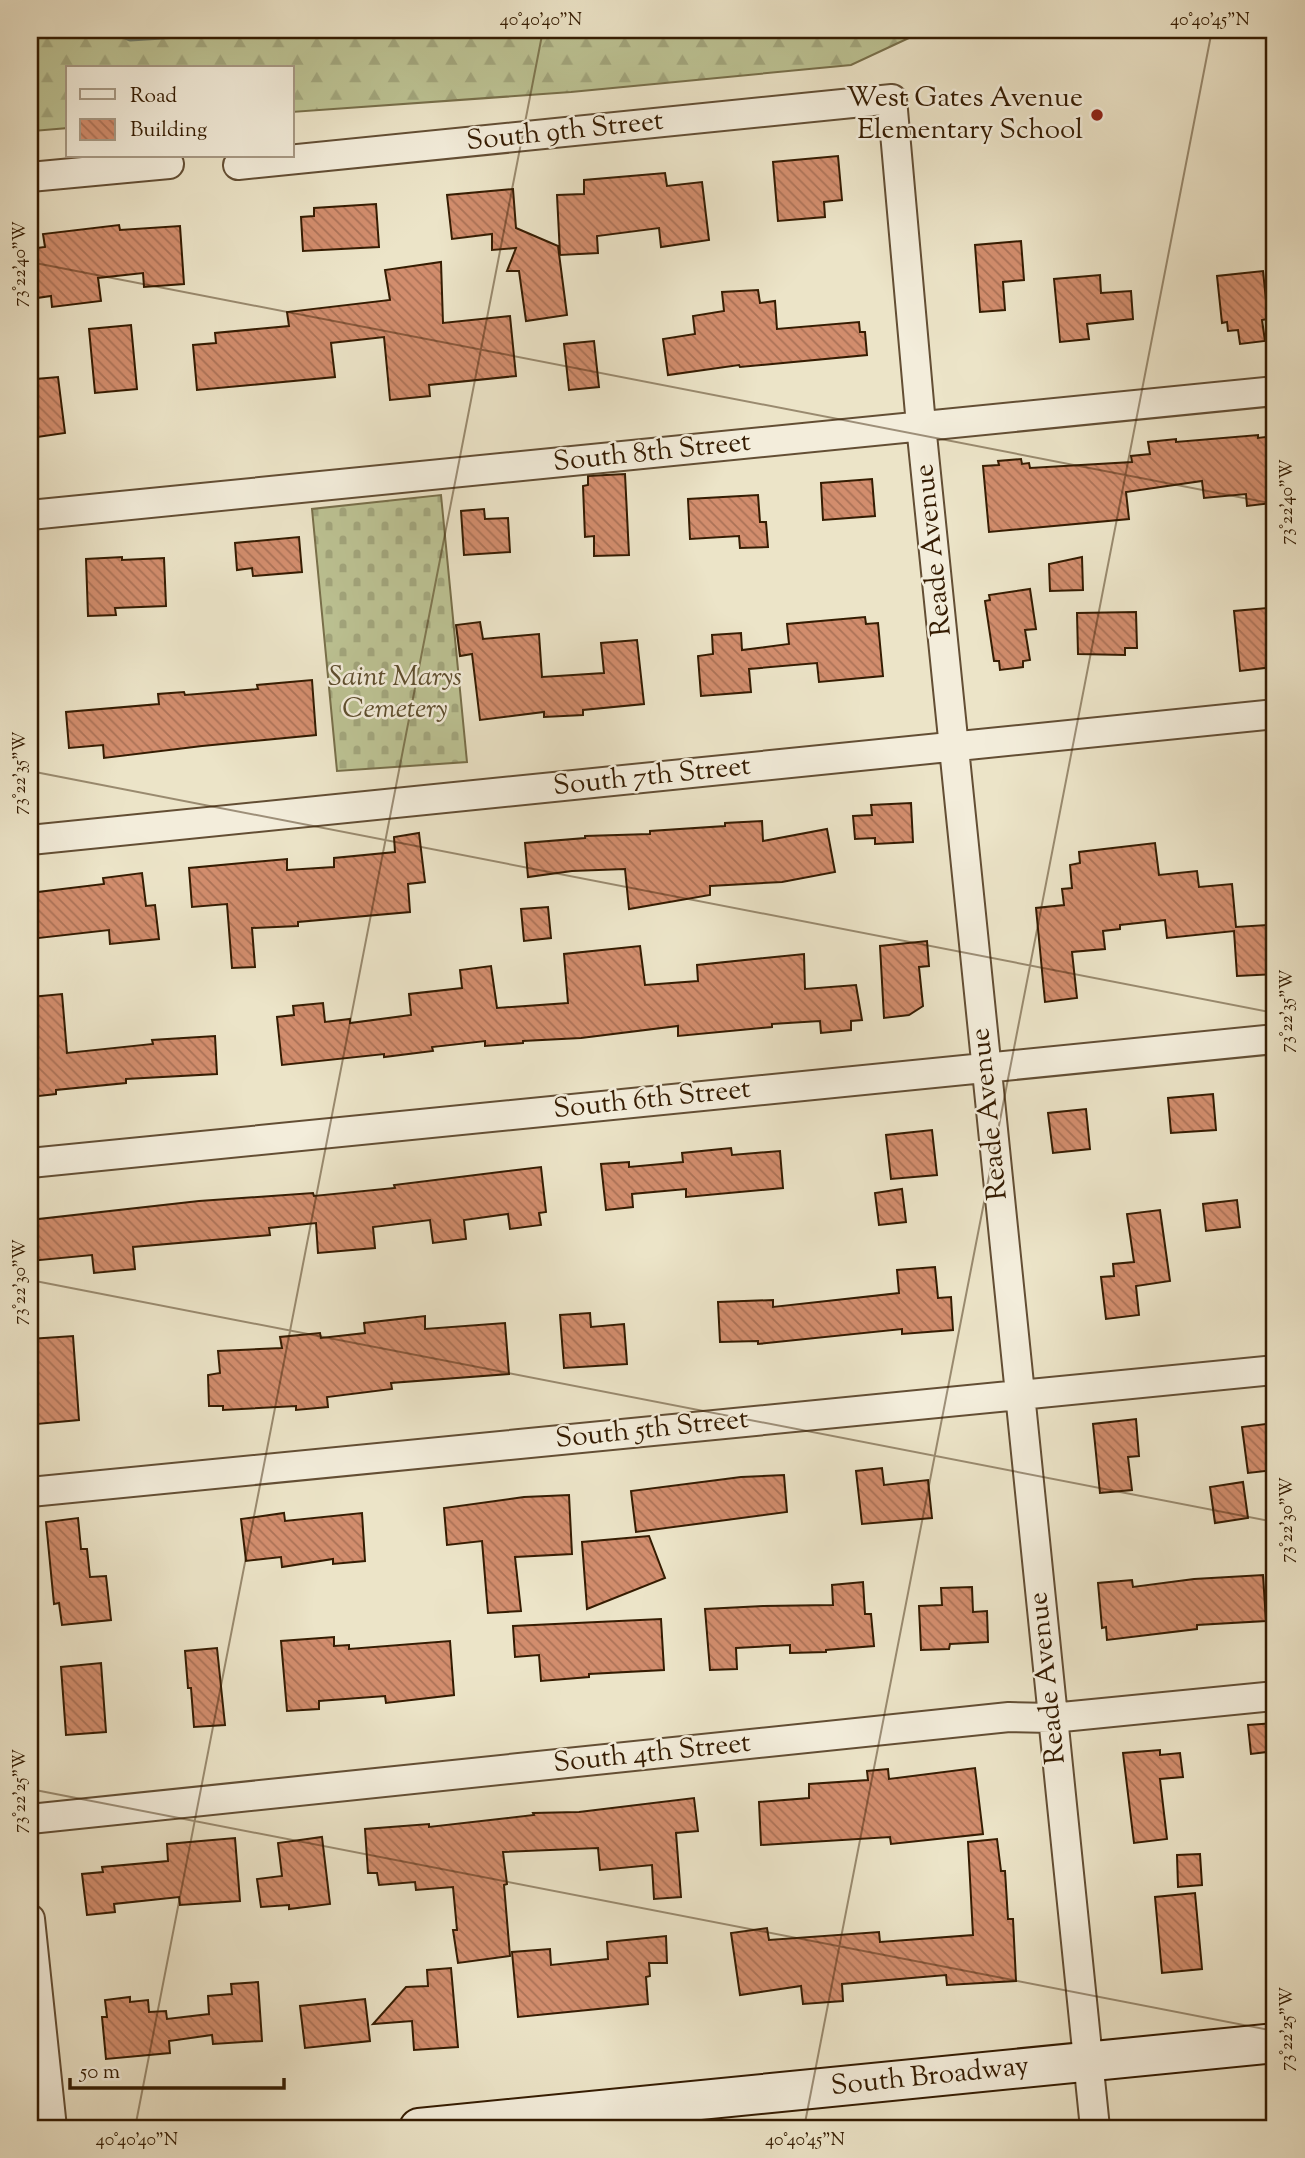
<svg xmlns="http://www.w3.org/2000/svg" width="1305" height="2158" viewBox="0 0 1305 2158" font-family="'Sorts Mill Goudy',serif">
  <style>
    .forest { fill: url(#forest-firs); stroke: #786f4a; stroke-width: 2 }
    .cemetery { fill: url(#cemetery-stones); stroke: #786f4a; stroke-width: 2 }
    .lines { fill: none; stroke-linecap: round; stroke-linejoin: round }
    .stream { stroke: #717e6d; stroke-width: 9 }
    .building { fill: url(#building-back-hatch); stroke: #351c02; stroke-width: 2 }
    .street-casing { stroke: #634e34; stroke-width: 32 }
    .secondary-casing { stroke: #351c02; stroke-width: 42 }
    .street { stroke: #f3eddb; stroke-width: 28 }
    .secondary { stroke: #f3eddb; stroke-width: 38 }
    .ticks { fill: none; stroke: #351c02; stroke-width: 2; stroke-opacity: 0.45 }
    .poi-dot { fill: #8f2418; stroke: #f3eddb; stroke-width: 2.5 }
    .labels { text-anchor: middle; dominant-baseline: central; stroke-width: 5; stroke-linejoin: round; paint-order: stroke }
    .poi-label { font-size: 28px; fill: #351c02; stroke: #f3eddb; text-anchor: end }
    .street-label { font-size: 28px; fill: #351c02; stroke: #f3eddb }
    .park-label { font-size: 28px; font-style: italic; fill: #5e4e2e; stroke: #f3eddb }
    .neatline { fill: none; stroke: #351c02; stroke-width: 2.5 }
    .ticks-label { font-size: 18px; text-anchor: middle; fill: #351c02 }
  </style>
  <defs>
    <pattern id="forest-firs" width="22" height="20" patternUnits="userSpaceOnUse" patternTransform="scale(1.75)"><rect width="22" height="20" fill="#bcc293"/><path d="M5 1l3.5 6h-7zM16 11l3.5 6h-7z" fill="#a2a67d"/></pattern>
    <pattern id="cemetery-stones" width="16" height="16" patternUnits="userSpaceOnUse" patternTransform="scale(1.75)"><rect width="16" height="16" fill="#bcc293"/><path d="M2 7V4a2 2 0 0 1 4 0v3zM10 15v-3a2 2 0 0 1 4 0v3z" fill="#a2a67d"/></pattern>
    <pattern id="building-back-hatch" width="6" height="6" patternUnits="userSpaceOnUse" patternTransform="scale(1.75)"><rect width="6" height="6" fill="#d28d6d"/><path d="M-1 5l2 2M0 0l6 6M5-1l2 2" fill="none" stroke="#ab7257"/></pattern>
  </defs>
  <rect width="100%" height="100%" fill="#ece4c8"/>
  <filter id="stains"><feTurbulence type="fractalNoise" baseFrequency=".00286" numOctaves="4"/><feColorMatrix values="0 0 0 0 .2 0 0 0 0 .09 0 0 0 0 .02 0 0 0 .5 -.17"/></filter>
  <radialGradient id="worn" r=".72"><stop offset=".6" stop-color="#630" stop-opacity="0"/><stop offset="1" stop-color="#630" stop-opacity=".3"/></radialGradient>
  <path class="forest" d="M30 30H926L851 65 571 92 292 112V68H68V128L33 131 30 120Z"/>
  <path class="cemetery" d="M441 495 467 762 337 771 312 509Z"/>
  <g class="lines">
    <path class="stream" d="M114 30 130 37 243 30"/>
  </g>
  <path class="building" d="M838 156 842 200 824 202 825 217 778 221 773 162Z
    M665 173 667 186 702 182 709 240 661 247 659 228 597 236 598 253 560 255 557 195 584 194V180Z
    M513 189 516 228 558 246 567 315 526 321 519 271H507L516 248 492 250V234L452 239 447 195Z
    M376 204 379 247 303 251 301 217 314 216V208Z
    M119 225 120 230 180 226 184 284 144 287 143 273 98 278 101 301 52 307 51 296 30 299V249L45 247 43 234Z
    M1021 241 1024 280 1003 282 1005 310 980 312 975 245Z
    M441 262 443 323 510 316 516 376 429 385 430 396 390 400 384 337 331 343 335 377 197 390 193 345 216 343 215 333 289 326 287 312 390 300 385 270Z
    M1263 271 1268 319 1262 320 1265 341 1240 344 1238 330 1228 331 1227 322 1222 323 1217 276Z
    M1100 275 1101 293 1131 291 1133 319 1087 324 1089 339 1060 342 1054 279Z
    M758 290 760 303 775 301 777 329 859 322 860 332H865L867 355 740 367 739 365 668 375 663 339 695 334 693 316 724 311 722 292Z
    M131 325 137 389 95 393 89 329Z
    M594 341 599 387 569 390 564 344Z
    M58 377 65 433 30 438V387L37 386 36 379Z
    M1258 435V438L1275 436V479L1271 480 1273 503 1247 506 1246 494 1204 498 1202 481 1126 492 1129 519 989 532 983 466 999 465 998 461 1021 459 1022 464 1029 463 1030 468 1132 462 1131 456 1150 454 1148 442 1176 439V442Z
    M625 474 629 555 594 556V536L585 537 583 486 588 485V476Z
    M872 479 875 516 823 520 821 483Z
    M758 495 760 522H766L768 547 740 548 739 536 690 539 688 499Z
    M484 509 485 519 508 518 510 552 464 555 461 511Z
    M299 537 302 572 253 576 252 568 237 570 235 543Z
    M122 557V560L164 558 166 606 115 608 116 615 88 616 86 559Z
    M1082 557 1083 590 1050 591 1049 564Z
    M1030 589 1036 629 1025 630 1030 660 1023 661V667L1000 670 999 661H994L985 601 990 600 989 595Z
    M1267 608 1273 667 1240 671 1234 611Z
    M1136 612 1137 648H1125V655L1078 654 1077 613Z
    M865 617 866 624 878 623 883 676 819 682 817 663 749 669 751 692 701 696 698 656 713 654 712 635 741 633 742 650 789 644 787 624Z
    M480 622 483 639 539 634 542 677 604 673 601 643 637 640 644 704 583 710V715L544 717V712L480 720 472 654 460 656 456 625Z
    M312 680 316 735 202 746 104 758 103 745 69 748 66 712 159 704 158 694 184 692 185 695 258 689 257 685Z
    M911 803 913 842 875 844V838L855 839 853 816 872 815 871 805Z
    M762 821 763 841 827 829 835 872 782 882 710 886V895L629 909 625 869 572 871 528 877 525 843 585 838V836L650 834V831L725 826V823Z
    M419 833 425 882 408 884 410 912 298 922V926L252 928 255 967 232 968 227 904 192 907 189 868 287 859V870L334 867V858L395 852 394 837Z
    M1155 843 1159 875 1197 871 1199 887 1232 884 1236 927 1267 925 1268 933H1275V974L1237 976 1234 931 1167 938 1165 920 1120 925V929L1103 931 1105 949 1072 952 1077 998 1045 1002 1036 908 1064 905 1062 889 1072 888 1070 865 1080 863 1079 852Z
    M142 873 146 906 155 905 159 939 110 944 109 930 30 939V893L104 884 103 878Z
    M548 907 551 938 524 941 521 909Z
    M927 941 929 966 919 967 923 1006 909 1015 884 1018 880 946Z
    M640 946 645 985 698 981 697 965 804 954 805 989 856 985 862 1020 851 1021V1030L821 1033 820 1021 772 1024V1027L678 1036V1026L581 1038 523 1041V1043L485 1046V1041L432 1047 433 1051 384 1057V1054L282 1065 277 1017 294 1015 293 1006 323 1003 325 1022 350 1019V1023L411 1015 409 994 462 988 460 970 491 966 497 1008 568 1003 564 954Z
    M62 994 67 1053 153 1044 152 1040 215 1036 217 1074 126 1079V1083L56 1090V1094L30 1097V1057L36 1056 31 997Z
    M1213 1094 1216 1130 1171 1133 1168 1098Z
    M1086 1109 1090 1149 1053 1153 1048 1113Z
    M932 1130 937 1175 891 1179 886 1135Z
    M731 1148 732 1155 780 1151 783 1188 686 1197V1189L632 1194 633 1207 606 1210 601 1164 629 1162V1167L683 1162 682 1153Z
    M541 1167 546 1212 539 1213 541 1225 510 1229 508 1214 464 1220 466 1239 433 1243 430 1220 373 1227 375 1248 318 1253 316 1223 269 1228 270 1235 133 1247 135 1269 94 1273 92 1255 30 1261V1220L199 1201 313 1193 314 1196 395 1188 394 1185Z
    M902 1189 906 1222 879 1225 875 1193Z
    M1237 1200 1240 1227 1206 1231 1203 1204Z
    M1160 1210 1170 1281 1136 1286 1139 1315 1106 1319 1101 1277 1114 1276 1113 1264 1134 1262 1127 1214Z
    M935 1267 938 1298 951 1297 953 1330 902 1334V1329L758 1344V1341L720 1342 718 1302 773 1300V1307L899 1293 897 1270Z
    M590 1313 591 1327 624 1324 627 1364 564 1368 560 1315Z
    M425 1316V1329L505 1323 509 1374 391 1383 392 1389 327 1397 328 1407 296 1410V1406L223 1410V1406H209L208 1375 220 1373 218 1351 282 1348 280 1337 320 1333 321 1338 365 1333 364 1323Z
    M73 1336 79 1420 37 1424 30 1339Z
    M1136 1419 1139 1456 1128 1457 1132 1490 1100 1493 1093 1424Z
    M1275 1423V1470L1248 1473 1242 1427Z
    M882 1468 884 1485 928 1480 932 1518 862 1524 856 1471Z
    M784 1475 787 1512 636 1532 631 1491 741 1477Z
    M1243 1482 1248 1518 1215 1523 1210 1487Z
    M569 1495 572 1554 515 1557 521 1611 488 1613 482 1541 447 1545 444 1508 524 1497Z
    M284 1513 285 1521 362 1513 365 1561 333 1564V1559L282 1567 281 1557 246 1561 241 1519Z
    M78 1518 81 1549H87L90 1577 106 1576 111 1620 62 1625 59 1603 54 1604 46 1522Z
    M649 1536 665 1578 587 1609 582 1542Z
    M1263 1575 1266 1621 1197 1625V1629L1107 1640 1106 1627 1102 1628 1098 1583 1132 1580 1133 1587 1194 1579Z
    M863 1582 865 1614H871L874 1646 826 1650V1652L790 1653V1645L736 1648 737 1669 710 1670 705 1609 763 1606 833 1605 832 1585Z
    M972 1587 973 1612 987 1611 988 1642 950 1644 949 1649 921 1650 919 1606 942 1605 941 1588Z
    M661 1619 664 1670 589 1674V1677L541 1681 539 1655 515 1657 513 1626Z
    M334 1637V1646L349 1645V1649L450 1641 454 1695 386 1703 385 1696 319 1701V1709L287 1711 281 1641Z
    M217 1648 225 1725 194 1727 191 1688H188L185 1651Z
    M101 1663 106 1732 66 1735 61 1667Z
    M1275 1723V1751L1251 1754 1248 1725Z
    M1160 1750V1755L1180 1753 1183 1777 1160 1779 1167 1839 1134 1843 1123 1753Z
    M975 1768 983 1834 891 1844 890 1837 761 1845 759 1802 809 1798V1784L868 1780 867 1771 888 1769 889 1779Z
    M694 1798 698 1831 676 1833 681 1897 654 1899 652 1865 600 1870 598 1848 503 1852 507 1884 504 1885 510 1956 458 1963 453 1930H457L453 1887 416 1890 415 1882 379 1885 377 1873H368L365 1829 429 1824V1827L534 1815 533 1813 579 1812Z
    M322 1837 330 1904 289 1909V1905L261 1907 257 1879 282 1876 278 1843Z
    M235 1838 240 1901 180 1905 179 1897 114 1904 115 1912 87 1915 82 1874 103 1872 102 1867 168 1861 167 1844Z
    M997 1839 1001 1871H1005L1008 1919H1013L1016 1981 947 1985 946 1975 842 1984 843 2001 803 2004 801 1986 740 1995 731 1933 767 1928 769 1940 879 1932 880 1942 973 1935 968 1842Z
    M1200 1854 1202 1885 1178 1887 1177 1855Z
    M1195 1893 1202 1969 1162 1973 1155 1897Z
    M666 1936 667 1963H649L650 1976 646 1977 648 2004 518 2017 512 1952 550 1949 551 1965 608 1959 607 1942Z
    M451 1968 458 2047 414 2050 412 2021 373 2024 406 1987 428 1986 427 1970Z
    M258 1982 262 2041 213 2044 212 2035 169 2041 170 2053 106 2059 102 2017H107L105 2000 130 1997V2002L148 2000 149 2012 166 2011 167 2019 209 2014 208 1996 232 1994 231 1984Z
    M365 1999 370 2041 305 2048 300 2006Z"/>
  <g class="lines">
    <g class="street-casing">
      <path id="street" d="M238 165 892 99 921 425 1095 2128
        M30 177 169 164
        M30 515 1275 391
        M30 840 1275 714
        M30 1163 1275 1039
        M30 1492 1275 1370
        M30 1819 1009 1717 1052 1718 1275 1696
        M30 1919 52 2128"/>
    </g>
    <g class="secondary-casing">
      <path id="secondary" d="M419 2128 1275 2043"/>
    </g>
    <use href="#street" class="street"/>
    <use href="#secondary" class="secondary"/>
  </g>
  <path class="ticks" d="M30 262 1275 504M30 771 1275 1013M30 1280 1275 1522M30 1789 1275 2031M135 2128 543 30M804 2128 1212 30"/>
  <circle class="poi-dot" cx="1097" cy="115" r="7"/>
  <g class="labels">
    <g class="poi-label">
      <text x="1083" y="99">West Gates Avenue<tspan x="1083" dy="32">Elementary School</tspan></text>
    </g>
    <g class="street-label">
      <text transform="translate(565 132) rotate(-6)">South 9th Street</text>
      <text transform="translate(652 453) rotate(-6)">South 8th Street</text>
      <text transform="translate(934 550) rotate(-96)">Reade Avenue</text>
      <text transform="translate(652 777) rotate(-6)">South 7th Street</text>
      <text transform="translate(652 1100) rotate(-6)">South 6th Street</text>
      <text transform="translate(990 1114) rotate(-96)">Reade Avenue</text>
      <text transform="translate(652 1430) rotate(-6)">South 5th Street</text>
      <text transform="translate(1048 1678) rotate(-96)">Reade Avenue</text>
      <text transform="translate(652 1754) rotate(-6)">South 4th Street</text>
      <text transform="translate(930 2077) rotate(-6)">South Broadway</text>
    </g>
    <g class="park-label">
      <text x="395" y="678">Saint Marys<tspan x="395" dy="32">Cemetery</tspan></text>
    </g>
  </g>
  <rect width="1305" height="2158" fill="none" stroke="#ece4c8" stroke-width="77"/>
  <rect x="66" y="66" width="228" height="91" fill="#f3eddb" stroke="#a79984" stroke-width="2"/>
  <rect x="80" y="89" width="35" height="10" fill="#f3eddb" stroke="#a79984" stroke-width="2"/>
  <text x="130" y="102" font-size="21" fill="#351c02">Road</text>
  <rect x="80" y="119" width="35" height="21" fill="url(#building-back-hatch)" stroke="#a79984" stroke-width="2"/>
  <text x="130" y="136" font-size="21" fill="#351c02">Building</text>
  <path d="M70 2078v10h214v-10" fill="none" stroke="#351c02" stroke-width="3.5"/>
  <text x="80" y="2078" font-size="21" fill="#351c02" stroke="#f3eddb" stroke-width="5" paint-order="stroke">50 m</text>
  <rect x="38" y="38" width="1228" height="2082" class="neatline"/>
  <g class="ticks-label">
    <text x="541" y="25">40°40'40"N</text>
    <text x="1210" y="25">40°40'45"N</text>
    <text transform="translate(19 264) rotate(-90)" y="6">73°22'40"W</text>
    <text transform="translate(1286 502) rotate(-90)" y="6">73°22'40"W</text>
    <text transform="translate(19 773) rotate(-90)" y="6">73°22'35"W</text>
    <text transform="translate(1286 1011) rotate(-90)" y="6">73°22'35"W</text>
    <text transform="translate(19 1282) rotate(-90)" y="6">73°22'30"W</text>
    <text transform="translate(1286 1520) rotate(-90)" y="6">73°22'30"W</text>
    <text transform="translate(19 1791) rotate(-90)" y="6">73°22'25"W</text>
    <text transform="translate(1286 2029) rotate(-90)" y="6">73°22'25"W</text>
    <text x="137" y="2145">40°40'40"N</text>
    <text x="805" y="2145">40°40'45"N</text>
  </g>
  <rect width="100%" height="100%" filter="url(#stains)"/>
  <rect width="100%" height="100%" fill="url(#worn)"/>
</svg>
